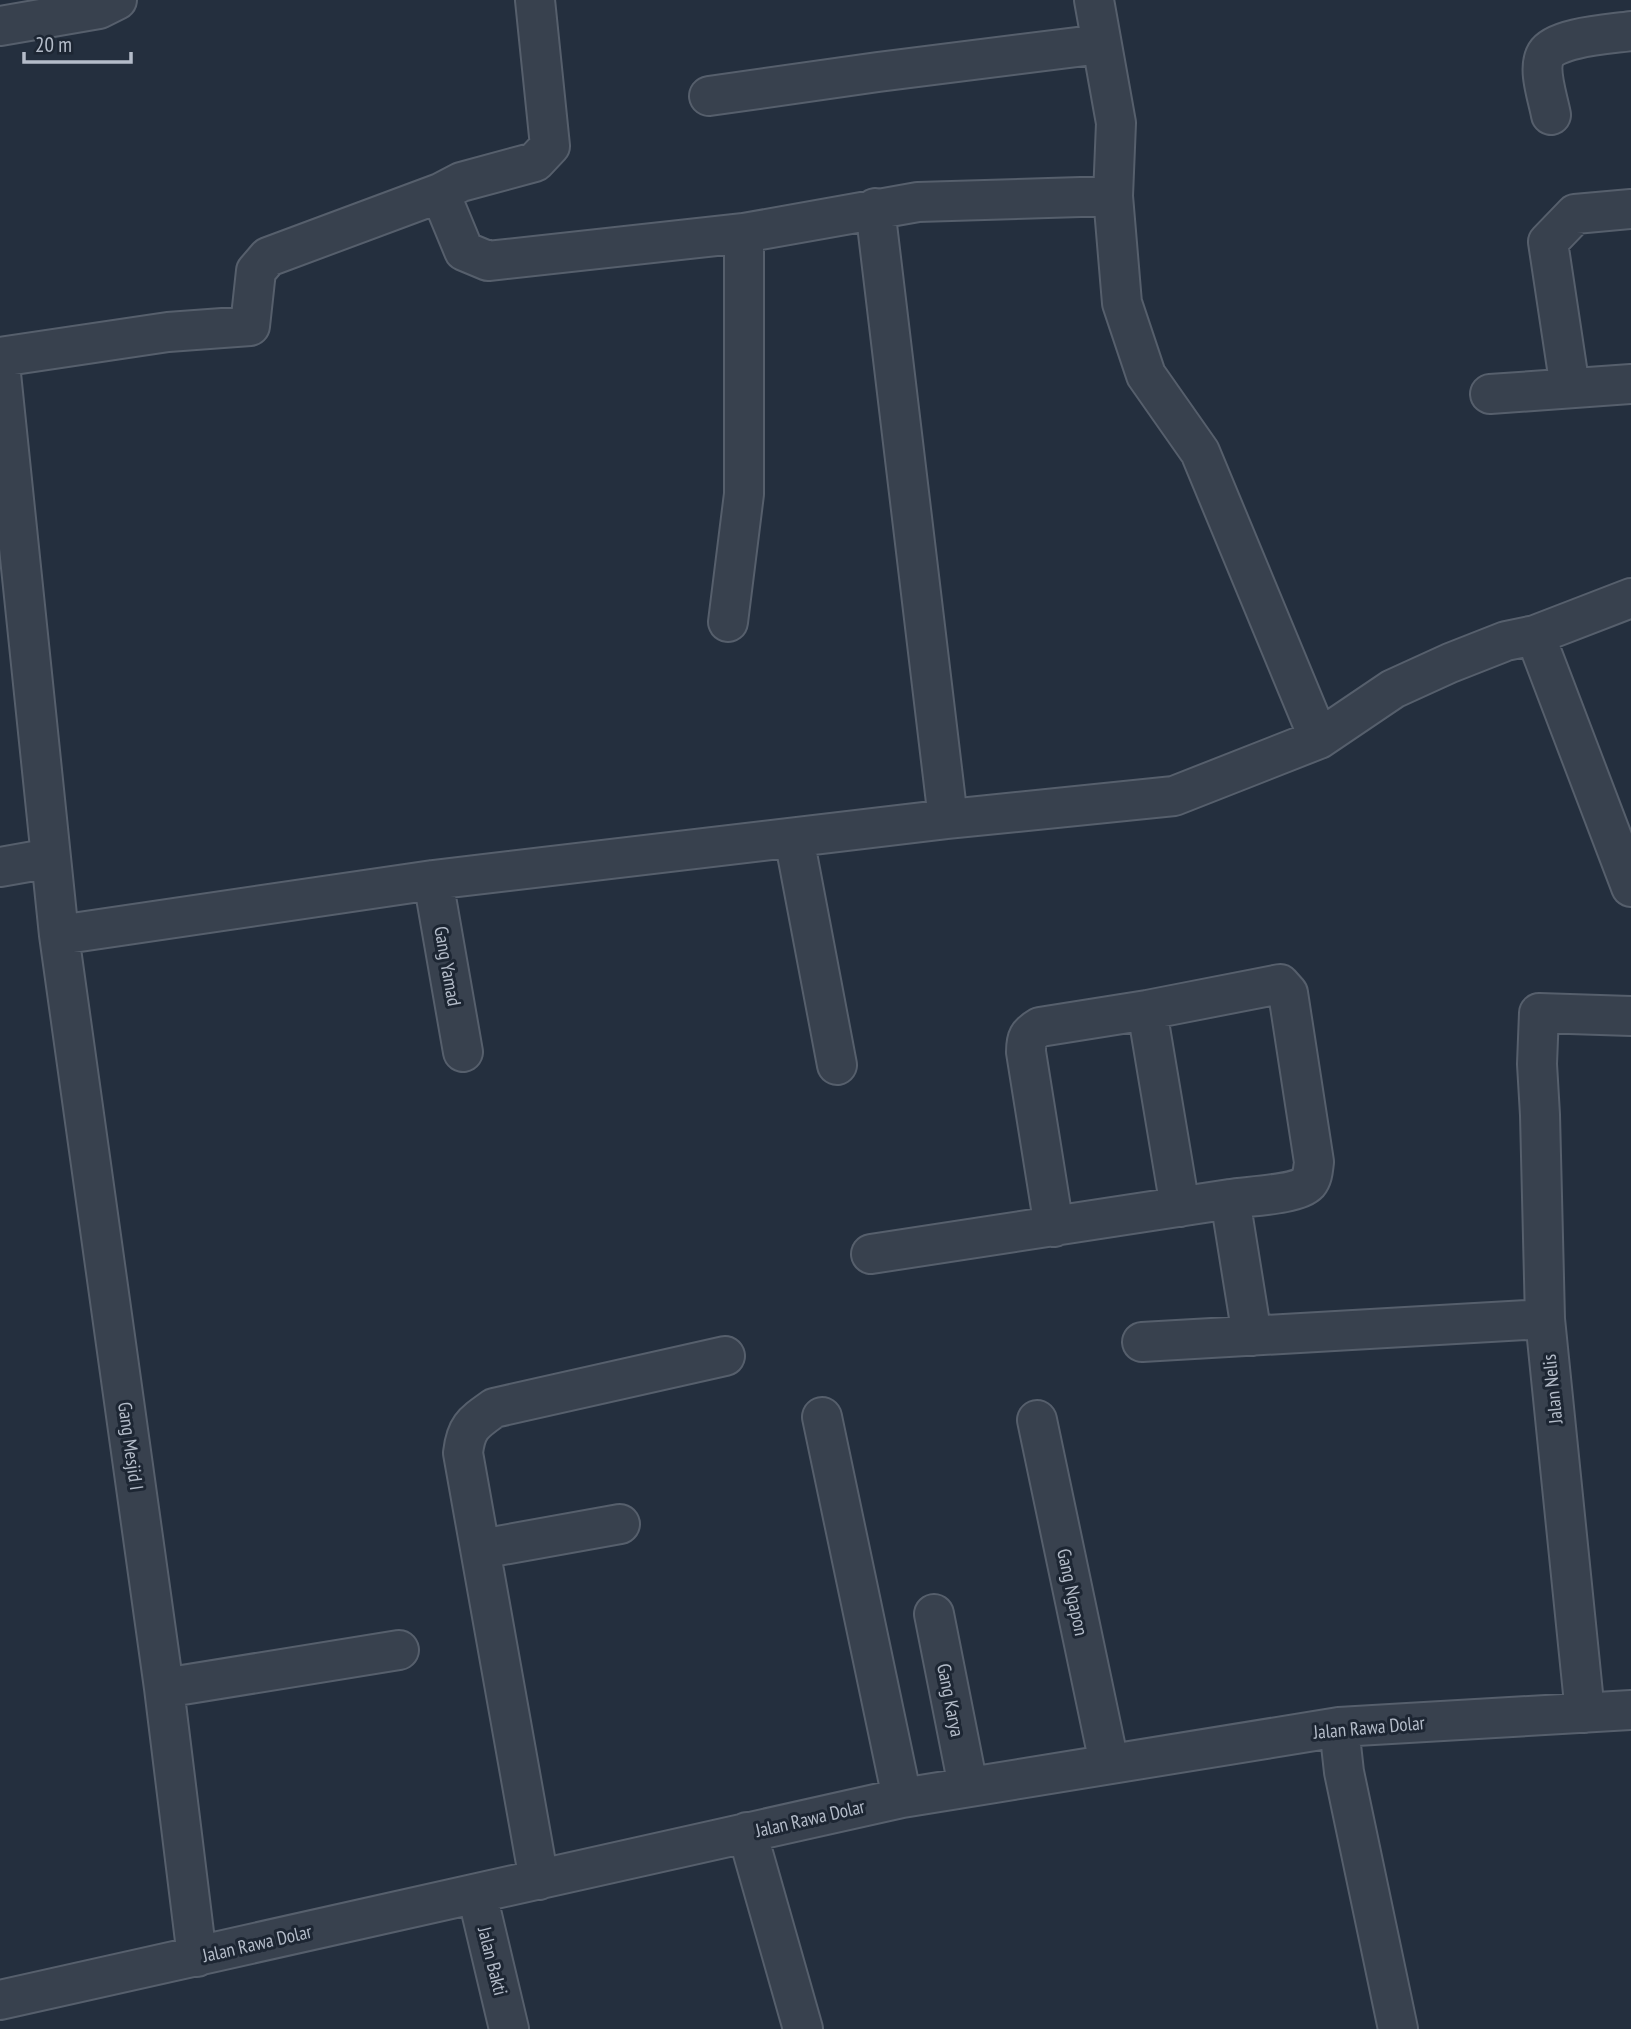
<svg xmlns="http://www.w3.org/2000/svg" width="1631" height="2029" viewBox="0 0 1631 2029" font-family="'PT Sans Narrow',sans-serif">
  <style>
    .lines { fill: none; stroke-linecap: round; stroke-linejoin: round }
    .minor-casing { stroke: #565f6c; stroke-width: 42 }
    .minor { stroke: #38414e; stroke-width: 38 }
    .labels { text-anchor: middle; dominant-baseline: central; stroke-width: 6; stroke-linejoin: round; paint-order: stroke }
    .street-label { font-size: 19px; fill: #b4bcc9; stroke: #1d2633 }
  </style>
  <rect width="100%" height="100%" fill="#242f3e"/>
  <g class="lines">
    <g class="minor-casing">
      <path id="minor" d="M1094 0 1116 123 1113 196 1122 303 1146 375 1200 452 1319 739
        M0 26 99 9 117 0
        M709 96 878 72 1101 44
        M1551 115C1548 98 1537 69 1546 54 1556 37 1612 34 1631 31
        M440 193 464 251 488 261 744 233 918 202 1113 196
        M875 208 948 819
        M0 357 168 332 250 326 256 271 268 257 440 193 461 182 535 162 550 146 535 0
        M0 364 59 935 164 1688 197 1957
        M1570 388 1548 242 1575 214 1631 209
        M1490 394 1631 384
        M728 622 744 494V233
        M1535 635 1631 887
        M794 838 837 1065
        M0 867 51 858
        M433 880 463 1052
        M59 935 433 880 948 819 1174 796 1319 739 1393 689 1450 663 1506 641 1535 635 1631 598
        M1147 1010 1180 1207
        M1054 1227 1026 1052C1026 1038 1028 1034 1040 1027L1147 1010 1280 984 1288 993 1314 1162C1313 1169 1313 1177 1308 1183 1297 1195 1247 1196 1230 1199
        M871 1254 1230 1199 1252 1336
        M1142 1342 1545 1319
        M822 1417 902 1798
        M1037 1420 1109 1763
        M481 1549 620 1524
        M934 1614 968 1786
        M164 1688 399 1650
        M1585 1713 1545 1319 1540 1115 1537 1064 1539 1013 1631 1016
        M1339 1727 1344 1772 1398 2029
        M747 1832 803 2029
        M539 1880 463 1453C466 1427 473 1423 494 1408L725 1356
        M477 1894 509 2029
        M0 2000 902 1798 1339 1727 1631 1710"/>
    </g>
    <use href="#minor" class="minor"/>
  </g>
  <g class="labels">
    <g class="street-label">
      <text transform="translate(448 966) rotate(80)">Gang Yamad</text>
      <text transform="translate(1552 1389) rotate(-96)">Jalan Nelis</text>
      <text transform="translate(131 1446) rotate(82)">Gang Mesjid I</text>
      <text transform="translate(1073 1592) rotate(78)">Gang Ngapon</text>
      <text transform="translate(951 1700) rotate(79)">Gang Karya</text>
      <text transform="translate(1369 1727) rotate(-5)">Jalan Rawa Dolar</text>
      <text transform="translate(810 1818) rotate(-13)">Jalan Rawa Dolar</text>
      <text transform="translate(257 1943) rotate(-13)">Jalan Rawa Dolar</text>
      <text transform="translate(493 1961) rotate(76)">Jalan Bakti</text>
    </g>
  </g>
  <path d="M24 52v10h107v-10" fill="none" stroke="#b4bcc9" stroke-width="3.5"/>
  <text x="35" y="52" font-size="21" fill="#b4bcc9" stroke="#1d2633" stroke-width="5" paint-order="stroke">20 m</text>
</svg>
